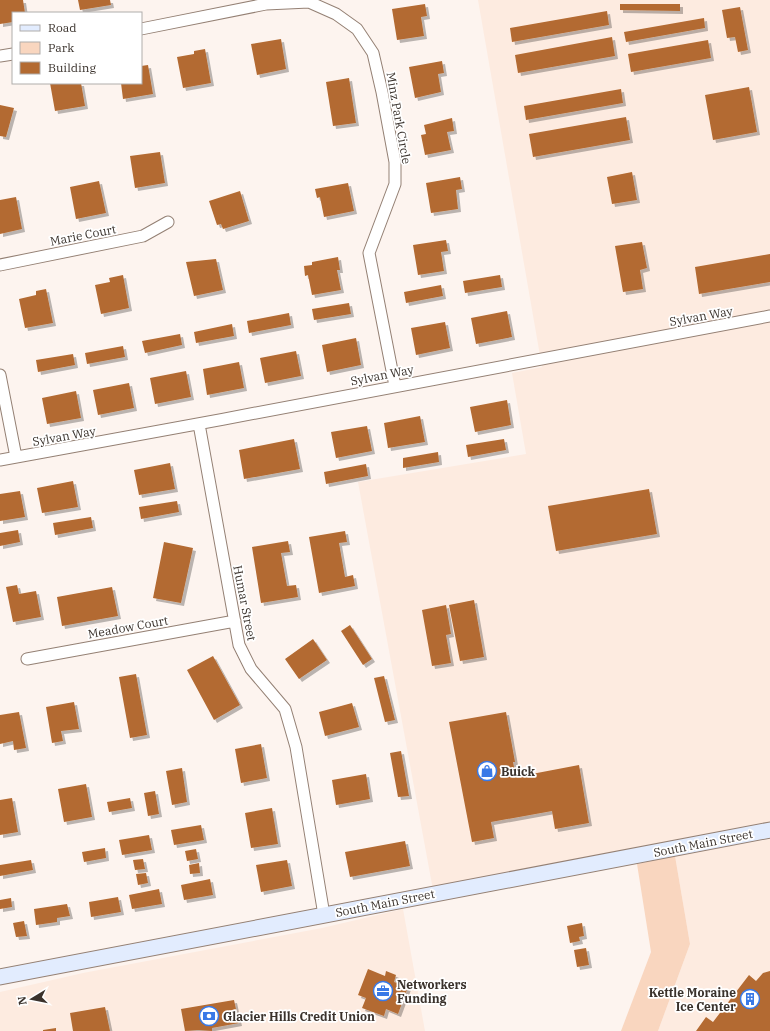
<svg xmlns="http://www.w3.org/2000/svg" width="770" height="1031" viewBox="0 0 770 1031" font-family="'IBM Plex Serif',serif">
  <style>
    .built { fill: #fdebe0 }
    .green { fill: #f9d6bf }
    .building { fill: #b36a31; filter: url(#shadow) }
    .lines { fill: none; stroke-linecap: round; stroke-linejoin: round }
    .street-casing { stroke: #948074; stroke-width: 13 }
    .secondary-casing { stroke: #948074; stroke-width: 17 }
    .street { stroke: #fff; stroke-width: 11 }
    .secondary { stroke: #e2ecfe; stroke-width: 15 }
    .labels { text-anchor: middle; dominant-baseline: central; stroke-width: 3.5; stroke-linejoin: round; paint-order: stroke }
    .street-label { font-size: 12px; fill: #3a322c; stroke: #fff }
    .poi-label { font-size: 12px; font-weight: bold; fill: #3a322c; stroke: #fff; text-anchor: start }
  </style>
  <defs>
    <filter id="shadow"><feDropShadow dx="3" dy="3" stdDeviation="0" flood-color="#0004"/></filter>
  </defs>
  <rect width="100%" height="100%" fill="#fdf4ef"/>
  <path class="built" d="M478 0H770V825L433 890 358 482 526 454 512 373 542 367Z
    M770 839V1031H658L690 944 675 856Z
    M403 909 425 1031H0V992L83 973 322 928Z"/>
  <path class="green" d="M675 856 690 944 658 1031H621L651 952 637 864Z"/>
  <path class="building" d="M0 0H23L25 13H13V22L0 24Z
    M78 0H110L111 5 80 10Z
    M425 4 427 16 421 17 424 36 397 40 392 9Z
    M620 4H680V11L620 10Z
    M740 7 748 50 738 52 735 37 727 38 722 10Z
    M607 11 609 25 512 42 510 28Z
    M704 18 705 28 626 42 624 32Z
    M612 37 615 56 518 73 515 55Z
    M281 39 286 69 257 75 251 44Z
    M708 40 711 58 631 72 628 54Z
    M205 49 211 83 183 88 177 57 194 54V51Z
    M442 61 444 73 438 74 441 92 415 98 409 67Z
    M148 65 153 94 123 99 121 83H141V66Z
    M349 78 356 123 333 126 326 82Z
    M50 83H81L85 106 55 111Z
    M749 87 757 132 713 140 705 95Z
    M621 89 623 103 526 120 524 106Z
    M0 105 14 108 6 137 0 136Z
    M626 117 630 140 533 157 529 134Z
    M452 118 454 131 447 132 451 150 425 155 421 135 426 134 424 125Z
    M160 152 165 183 135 188 130 156Z
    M632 172 637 200 612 204 607 177Z
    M460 177 462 189 456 190 458 209 431 213 426 183Z
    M99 181 106 213 76 219 70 187Z
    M348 183 354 211 324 217 320 197 317 198 315 189Z
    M240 191 249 221 223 229 221 224 217 225 209 201Z
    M16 197 22 229 0 234V200Z
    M446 240 448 251 441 252 444 271 418 275 413 245Z
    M642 242 647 268 640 270 643 289 623 292 615 246Z
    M770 254V282L699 294 695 267Z
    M338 257 340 270H337L341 290 312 295 308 275 305 276 304 266 312 265V262Z
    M216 259 223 290 194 296 186 262Z
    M123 275 129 308 101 314 95 285 110 282 109 278Z
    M500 275 502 287 465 293 463 281Z
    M441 285 443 296 406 303 404 292Z
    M46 289 53 323 25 328 19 299 36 295V291Z
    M349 303 351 314 314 320 312 309Z
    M507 311 512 337 476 344 471 318Z
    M289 313 291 325 249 333 247 321Z
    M445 322 450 348 416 355 411 328Z
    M232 324 234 336 196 343 194 332Z
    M180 334 182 345 145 353 142 341Z
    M356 338 361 365 327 372 322 345Z
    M123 346 125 357 87 364 85 353Z
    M296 351 301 376 265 383 260 358Z
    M73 354 75 365 38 372 36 360Z
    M239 362 244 388 207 395 203 369Z
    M186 371 191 397 155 404 150 378Z
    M129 383 134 408 98 415 93 390Z
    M76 391 81 418 47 424 42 398Z
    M507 400 511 425 475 432 470 407Z
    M420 416 425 442 388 448 384 423Z
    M367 426 372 451 336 458 331 432Z
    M294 439 300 469 244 479 239 450Z
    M504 439 506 450 468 457 466 445Z
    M438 452 439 462 403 468V458Z
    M170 463 175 489 139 495 134 470Z
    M366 464 368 476 326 484 324 472Z
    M73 481 78 507 42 513 37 488Z
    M649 489 657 534 556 551 548 506Z
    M20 491 25 517 0 521V494Z
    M177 501 179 512 141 519 139 507Z
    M91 517 93 528 55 535 53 523Z
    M18 530 20 542 0 546V533Z
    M345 531 347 542 339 543 345 577 353 575 355 586 319 593 309 537Z
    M288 541 290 552 281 553 287 586 296 585 298 597 261 603 252 547Z
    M164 542 193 548 181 603 153 598Z
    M17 585 19 594 36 591 41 617 13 622 6 587Z
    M112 587 118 616 62 626 57 597Z
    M474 600 484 657 460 661 449 605Z
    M446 605 451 634 446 635 451 663 432 666 422 610Z
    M350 625 372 659 363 665 341 631Z
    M313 639 327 660 299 679 285 659Z
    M213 656 240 705 214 720 187 670Z
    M136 674 147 735 130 738 119 677Z
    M384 676 395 720 385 722 374 678Z
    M74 702 79 729 61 731 63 741 52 743 46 707Z
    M352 703 359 727 325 736 319 712Z
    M19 712 26 748 14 750 13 741 0 744V715Z
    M506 712 515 762H513L516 777 579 765 589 823 555 829 552 811 491 822 494 838 472 842 449 722Z
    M261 744 267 778 241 783 235 749Z
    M401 751 409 796 398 797 390 753Z
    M182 768 187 802 172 805 166 771Z
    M366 774 370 799 336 805 332 780Z
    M86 784 92 817 64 822 58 789Z
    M155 791 159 814 148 816 144 793Z
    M12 798 18 832 0 835V800Z
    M130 798 132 808 109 812 107 802Z
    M272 808 278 844 251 848 245 813Z
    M201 825 204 840 174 845 171 830Z
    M149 835 152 850 122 855 119 840Z
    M405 841 410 866 350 877 345 852Z
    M105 848 106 858 84 862 82 852Z
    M196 849 198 859 187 861 185 851Z
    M143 859 145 869 135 870 133 860Z
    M31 860 33 870 0 876V865Z
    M287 860 292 886 261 892 256 865Z
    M199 863 200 873 190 874 189 865Z
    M146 873 148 883 138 885 136 874Z
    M210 879 213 895 184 900 181 885Z
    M159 889 162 904 132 909 129 895Z
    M118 897 121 912 91 917 89 902Z
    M11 898 12 907 0 909V900Z
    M67 904 70 916 57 918V922L36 925 34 909Z
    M24 921 27 936 16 937 13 923Z
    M582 923 584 936 579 937 580 941 570 943 567 926Z
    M586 948 589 965 577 967 574 950Z
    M368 969 385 976 386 971 396 975 394 982 408 987 398 1014 386 1009 384 1016 362 1008 366 998 358 995Z
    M770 971V1031H696L706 1017 713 1022 749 975 756 981 763 973Z
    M234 1000 239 1023 212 1028V1031L198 1030 185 1031 181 1009Z
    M105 1007 110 1031H73L70 1013Z
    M56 1028V1031H43V1030Z"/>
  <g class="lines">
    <g class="street-casing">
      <path id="street" d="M141 29 266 4 309 2 336 14 357 29 373 53 382 92 395 162V184L369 253 395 386
        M0 56 13 54
        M0 265 143 236 168 222
        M0 375 16 457
        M199 424 239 645 251 669 285 709 296 747 324 915
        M0 460C257 414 513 364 770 316
        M27 659 235 621"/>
    </g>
    <g class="secondary-casing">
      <path id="secondary" d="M0 977 770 830"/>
    </g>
    <use href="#street" class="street"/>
    <use href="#secondary" class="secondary"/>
  </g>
  <defs>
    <g id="shop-ring" transform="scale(1)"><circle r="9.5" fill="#fff" stroke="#3979e7" stroke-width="1.5"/><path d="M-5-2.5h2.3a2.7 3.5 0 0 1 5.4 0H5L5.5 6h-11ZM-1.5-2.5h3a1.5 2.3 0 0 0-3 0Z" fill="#3979e7"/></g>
    <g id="office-ring" transform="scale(1)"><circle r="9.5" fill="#fff" stroke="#3979e7" stroke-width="1.5"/><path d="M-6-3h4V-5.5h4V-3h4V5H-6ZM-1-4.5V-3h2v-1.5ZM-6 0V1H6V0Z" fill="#3979e7"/></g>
    <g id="building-ring" transform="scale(1)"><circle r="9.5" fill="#fff" stroke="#3979e7" stroke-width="1.5"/><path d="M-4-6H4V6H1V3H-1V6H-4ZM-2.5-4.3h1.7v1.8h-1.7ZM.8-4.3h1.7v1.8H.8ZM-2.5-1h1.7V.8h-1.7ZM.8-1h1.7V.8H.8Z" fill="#3979e7"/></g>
    <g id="bank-ring" transform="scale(1)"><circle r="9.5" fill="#fff" stroke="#3979e7" stroke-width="1.5"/><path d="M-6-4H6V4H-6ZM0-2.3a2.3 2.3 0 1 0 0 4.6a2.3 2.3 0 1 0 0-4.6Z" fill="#3979e7"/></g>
  </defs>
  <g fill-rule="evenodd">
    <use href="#shop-ring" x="487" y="771"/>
    <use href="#office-ring" x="383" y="991"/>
    <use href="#building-ring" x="750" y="999"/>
    <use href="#bank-ring" x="209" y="1016"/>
  </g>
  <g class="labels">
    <g class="street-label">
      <text transform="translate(399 118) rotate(80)">Minz Park Circle</text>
      <text transform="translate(83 235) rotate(-11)">Marie Court</text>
      <text transform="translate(701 316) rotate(-10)">Sylvan Way</text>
      <text transform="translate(382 375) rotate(-11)">Sylvan Way</text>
      <text transform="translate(64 436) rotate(-10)">Sylvan Way</text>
      <text transform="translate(245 603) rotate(79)">Humar Street</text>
      <text transform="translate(128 627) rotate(-10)">Meadow Court</text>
      <text transform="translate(703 843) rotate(-11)">South Main Street</text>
      <text transform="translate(385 903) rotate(-11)">South Main Street</text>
    </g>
    <g class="poi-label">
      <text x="501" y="771">Buick</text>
      <text x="397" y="984">Networkers<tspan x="397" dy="14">Funding</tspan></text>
      <text x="736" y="992" text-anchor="end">Kettle Moraine<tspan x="736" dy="14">Ice Center</tspan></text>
      <text x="223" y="1016">Glacier Hills Credit Union</text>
    </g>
  </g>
  <rect x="12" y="12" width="130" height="72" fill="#ffffff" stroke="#b0adab"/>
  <rect x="20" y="25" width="20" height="6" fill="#e2ecfe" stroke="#b0adab"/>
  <text x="48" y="32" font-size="12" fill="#3a322c">Road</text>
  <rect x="20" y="42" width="20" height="12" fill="#f9d6bf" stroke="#b0adab"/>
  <text x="48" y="52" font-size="12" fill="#3a322c">Park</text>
  <rect x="20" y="62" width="20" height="12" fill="#b36a31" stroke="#b0adab"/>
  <text x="48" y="72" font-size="12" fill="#3a322c">Building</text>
  <g transform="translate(32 999) rotate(260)" stroke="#ffffff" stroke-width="3" paint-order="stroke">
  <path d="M0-3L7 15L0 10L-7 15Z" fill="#3a322c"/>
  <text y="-6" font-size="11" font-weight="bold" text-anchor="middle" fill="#3a322c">N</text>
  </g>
</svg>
